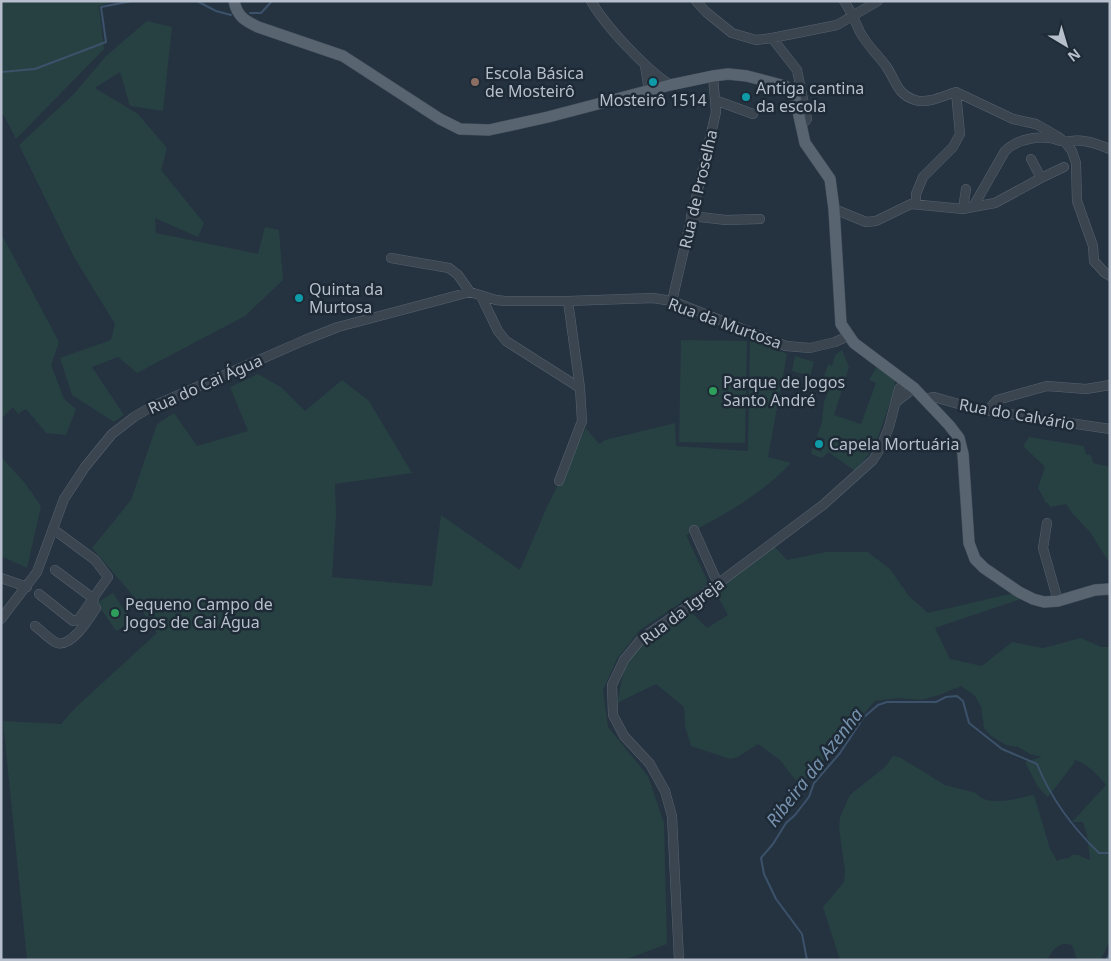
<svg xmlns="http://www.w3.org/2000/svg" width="1111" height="961" viewBox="0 0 1111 961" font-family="'Noto Sans',sans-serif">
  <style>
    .green { fill: #274042 }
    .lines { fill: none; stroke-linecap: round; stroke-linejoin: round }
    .stream { stroke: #3b526a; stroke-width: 2 }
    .minor-casing { stroke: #57626e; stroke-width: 10 }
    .major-casing { stroke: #434e5a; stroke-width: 12 }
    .minor { stroke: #3a4550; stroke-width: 9 }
    .major { stroke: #586470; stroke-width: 11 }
    .education-dot { fill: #8d6e63; stroke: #1e2a36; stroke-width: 2 }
    .culture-dot { fill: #0f9aa8; stroke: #1e2a36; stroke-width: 2 }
    .leisure-dot { fill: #2e9e5b; stroke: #1e2a36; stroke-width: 2 }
    .labels { text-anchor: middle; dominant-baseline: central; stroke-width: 5; stroke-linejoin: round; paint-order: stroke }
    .poi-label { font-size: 16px; fill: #b6bfcb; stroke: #1e2a36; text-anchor: start }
    .street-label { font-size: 16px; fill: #b6bfcb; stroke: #1e2a36 }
    .water-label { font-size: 18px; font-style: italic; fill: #7692ae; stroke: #1e2a36 }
  </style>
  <rect width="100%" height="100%" fill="#253341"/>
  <path class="green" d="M1 1H114L99 6 104 49 16 139 1 110Z
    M147 21 172 27 163 111 130 106 120 72 95 88 138 114 167 148 161 170 204 223 198 237 155 218 156 233 258 254 265 227 279 230 283 280 245 316 137 373 118 357 92 367 124 415 114 422 72 395 60 358 111 340 115 324 74 257 19 145 74 94 106 56Z
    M1 233 59 342 51 365 64 399 76 409 66 435 46 433 26 409 18 414 13 407 1 419Z
    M750 339 787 354 768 457 791 463C761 495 724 515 686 535L709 584 640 630 617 659 603 690 608 727 648 776 664 823 667 944 624 960H27L3 721 61 724 76 707 157 633 130 592 92 548 131 500 157 424 174 413 197 446 248 431 230 387 258 374 281 387 305 411 342 380 369 401 412 473 335 484 336 516 332 577 432 586 441 515 520 570 547 507 586 428 599 444 605 440 675 423 676 446 748 451Z
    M681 340 747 341 745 443 679 442Z
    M842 350 849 367 834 415 861 424 876 383 869 380 877 366 893 378 896 386 874 448 855 471 828 452 822 458 811 454 812 448 821 452 825 439 817 436 822 422 824 402 831 383 823 380 828 364 832 366 835 355Z
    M795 356 814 362 810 376 792 371Z
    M1029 437 1084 446 1086 454 1091 455 1093 463 1110 467V564L1090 532 1073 514 1066 504 1050 507 1048 503H1046L1038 488 1045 467 1023 446Z
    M1 457 25 483 41 506 27 568 1 556Z
    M773 545 787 560 826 552H868L890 569 909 596 928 613 1014 593 1021 599 935 628 950 659 982 666 1012 642 1043 648 1081 638 1101 647H1110V940L1101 960H1077L1072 945C1059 941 1053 949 1047 960H840L823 907 844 882 845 871 839 828 840 818 844 808 850 795 886 766 893 756 901 758 945 785 976 793C986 808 1019 798 1034 795L1050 849 1057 861 1062 859 1069 858 1072 855H1078L1090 860 1087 835 1083 822H1072L1106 785C1098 775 1086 762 1073 760L1075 762 1048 797 1038 787 1025 762 1042 757 1030 754 1018 747 1006 745 991 736 984 728 981 707 975 696 961 686 939 695 921 700 898 698 875 701 808 778 797 782 780 760 758 744 738 757 730 759 691 746 685 726 684 707 656 684 617 703 625 665 641 644 690 611 707 628 728 615 714 589Z
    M113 593 132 622 116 631 97 603Z"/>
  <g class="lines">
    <path class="stream" d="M197 1 216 11 231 15
      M250 13H261L272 1
      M1 72 35 69 106 42 101 7 132 1
      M807 960 802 934 776 899 764 874 761 858 773 844 786 823 795 815 809 797 814 783 840 753 864 717 878 705 887 702H936L946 697 957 696 963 701 969 723 1002 749 1037 764C1051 799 1072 827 1099 853H1110
      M1106 960 1110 954"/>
    <g class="minor-casing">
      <path id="minor" d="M591 1C606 27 645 68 670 85
        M696 1 706 12 732 33 756 40 772 38 837 25 878 1
        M844 1C851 11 855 21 860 32 867 45 877 54 886 66 896 80 896 94 915 100 928 104 943 96 956 92
        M772 38 797 70 807 119 801 126
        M645 65 649 91
        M956 92 1013 119 1036 124 1057 136 1065 142 1072 151 1076 163 1077 201 1093 246 1094 261 1105 273 1110 276
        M715 100 753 114
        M1065 142C1081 138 1095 143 1110 149
        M1041 178 1064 167
        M916 204V194L923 177 953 147 960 134 956 92
        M973 207 1005 151C1018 138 1043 134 1061 141
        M834 209 866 222 876 221 911 204 963 209 973 207 995 203 1041 178 1031 159
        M963 209 966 189
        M691 216 726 220 760 219
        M391 258 449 268 458 275 470 292
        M481 296 498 331 506 341 580 388
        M672 301 716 112 713 76
        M925 399 934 397 976 409 1110 429
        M896 402 914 388
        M987 411 997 400 1047 386 1086 389 1110 385
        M559 481 582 421 580 388 568 301
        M1047 523 1043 548 1058 601
        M694 530 718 584
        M55 570 94 599
        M1 578 27 587
        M39 594 73 621 78 620 108 577 95 560 53 529
        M1 619 37 572 64 499 85 467 112 434 134 417 151 407 305 340 338 327 470 292 496 300 505 301H568L653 298 672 301 786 346 810 348 835 342 848 336
        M35 626C41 630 50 640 57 643 72 647 89 619 96 608L92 603
        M679 960 672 816 665 791 650 764 624 736 613 715 612 685 624 660 642 638 680 612 823 505 873 460 881 447 889 427 899 389 905 381"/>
    </g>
    <g class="major-casing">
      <path id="major" d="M234 1C237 16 245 21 258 27L343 56 440 119 460 129 489 130 548 117 670 85 713 76 728 74 747 76 785 86 794 93 805 143 830 179 834 209 841 324 854 343 914 388 949 425 959 438 963 454 969 543 975 559 984 568 1019 592 1033 599 1044 602 1058 601 1095 590 1110 589"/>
    </g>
    <use href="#minor" class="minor"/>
    <use href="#major" class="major"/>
  </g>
  <circle class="education-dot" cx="475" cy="82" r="5"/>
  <g class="culture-dot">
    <circle cx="653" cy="82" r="5"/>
    <circle cx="746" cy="97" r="5"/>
    <circle cx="299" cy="298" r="5"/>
    <circle cx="819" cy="444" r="5"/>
  </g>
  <g class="leisure-dot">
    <circle cx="713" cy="391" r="5"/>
    <circle cx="115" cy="613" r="5"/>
  </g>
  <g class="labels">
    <g class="poi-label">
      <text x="485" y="73">Escola Básica<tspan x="485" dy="18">de Mosteirô</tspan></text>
      <text x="756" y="88">Antiga cantina<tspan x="756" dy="18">da escola</tspan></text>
      <text x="653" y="100" text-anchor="middle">Mosteirô 1514</text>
      <text x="309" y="289">Quinta da<tspan x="309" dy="18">Murtosa</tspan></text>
      <text x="723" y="382">Parque de Jogos<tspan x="723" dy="18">Santo André</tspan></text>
      <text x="829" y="444">Capela Mortuária</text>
      <text x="125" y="604">Pequeno Campo de<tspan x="125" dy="18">Jogos de Cai Água</tspan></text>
    </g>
    <g class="street-label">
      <text transform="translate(698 189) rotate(-77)">Rua de Proselha</text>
      <text transform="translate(725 323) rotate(20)">Rua da Murtosa</text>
      <text transform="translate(205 384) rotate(-24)">Rua do Cai Água</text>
      <text transform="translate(1017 414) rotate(10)">Rua do Calvário</text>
      <text transform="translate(682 611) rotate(-37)">Rua da Igreja</text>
    </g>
    <g class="water-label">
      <text transform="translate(814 767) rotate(-52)">Ribeira da Azenha</text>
    </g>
  </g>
  <rect width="1111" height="961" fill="none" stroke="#b6bfcb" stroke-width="5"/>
  <g transform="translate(1066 45) rotate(142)" stroke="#1e2a36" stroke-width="4" paint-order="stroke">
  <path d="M0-4L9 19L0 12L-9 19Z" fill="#b6bfcb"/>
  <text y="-8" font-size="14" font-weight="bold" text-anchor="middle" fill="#b6bfcb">N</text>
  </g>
</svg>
